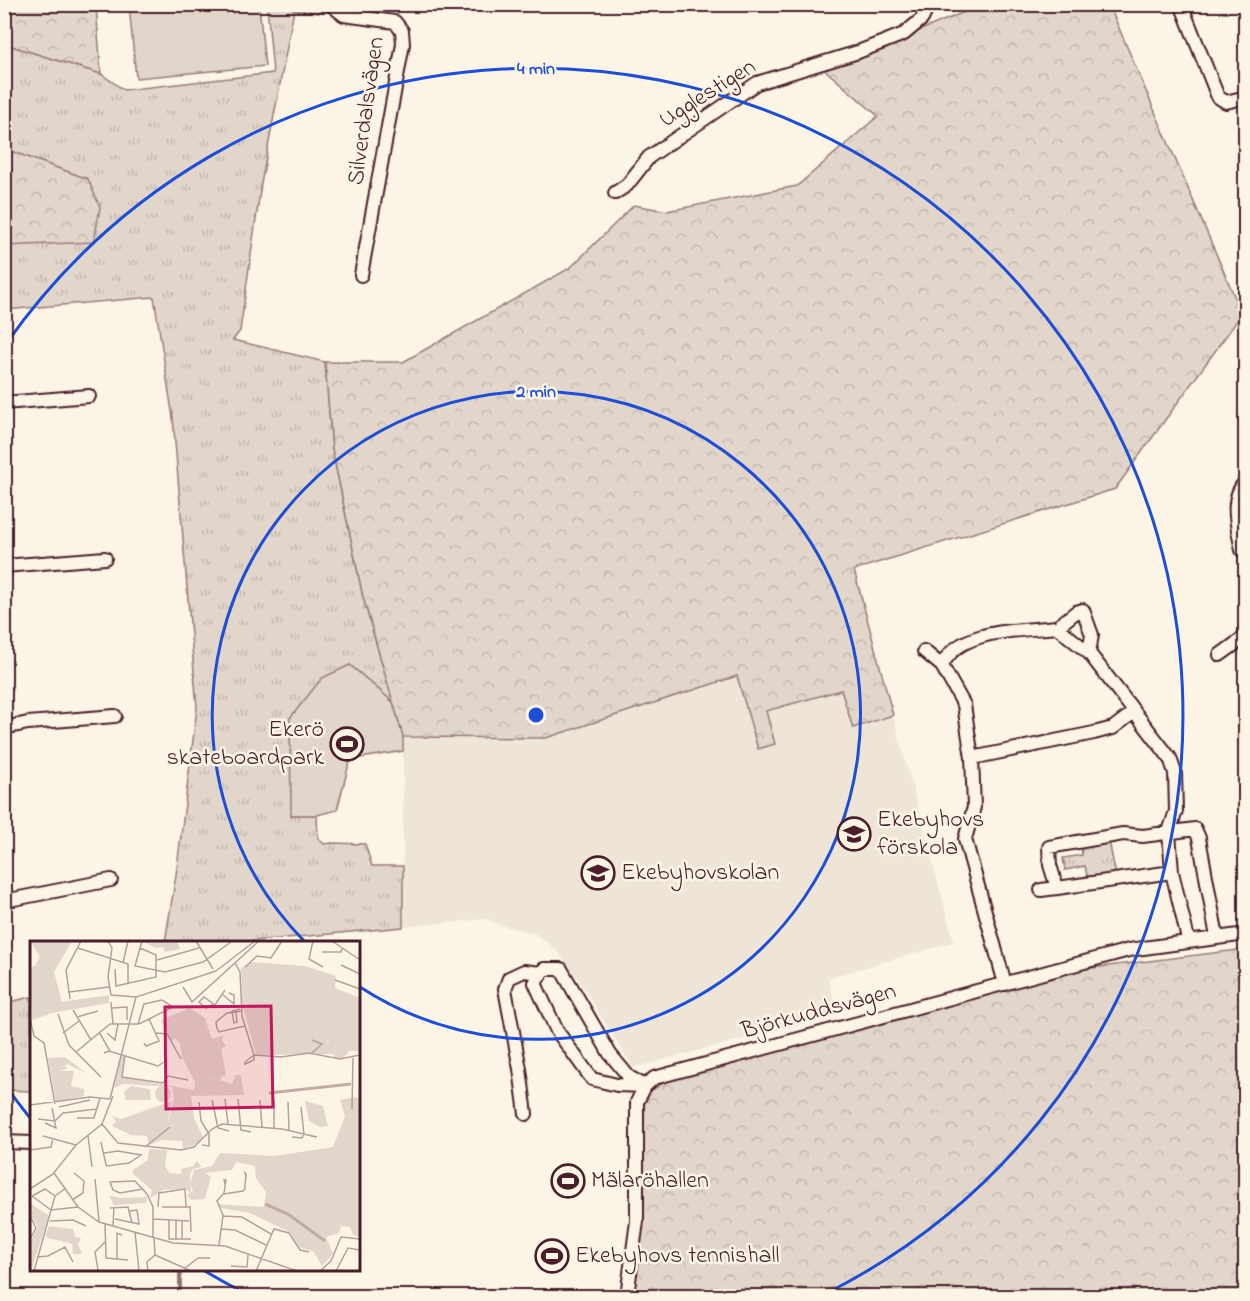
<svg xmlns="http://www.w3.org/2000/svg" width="1250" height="1301" viewBox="0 0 1250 1301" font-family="'Indie Flower',sans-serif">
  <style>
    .built { fill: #eee5d7 }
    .grass { fill: url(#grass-tufts); stroke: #967a7a; stroke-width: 1.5 }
    .forest { fill: url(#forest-crowns); stroke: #967a7a; stroke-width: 1.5 }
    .garden { fill: #e2d5ca; stroke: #967a7a; stroke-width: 1.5 }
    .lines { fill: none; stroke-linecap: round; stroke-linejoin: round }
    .stream { stroke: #917474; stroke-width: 4 }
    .street-casing { stroke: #4a1f2b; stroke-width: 16 }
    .street { stroke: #fcf5e5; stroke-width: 12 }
    .ring { fill: none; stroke: #1d4ed8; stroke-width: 3 }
    .labels { text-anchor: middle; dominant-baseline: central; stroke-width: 5; stroke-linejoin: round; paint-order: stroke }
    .street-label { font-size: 24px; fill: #4a1f2b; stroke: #fcf5e5 }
    .poi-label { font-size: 24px; fill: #4a1f2b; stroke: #fcf5e5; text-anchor: start }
    .inset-river { fill: none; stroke: #c0aca5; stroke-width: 3 }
    .inset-road { fill: none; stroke: #b59f9b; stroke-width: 1.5 }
    .view { fill: #c2185b; fill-opacity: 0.15; stroke: #c2185b; stroke-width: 3 }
    .inset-edge { fill: none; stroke: #4a1f2b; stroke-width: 3 }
    .centre { fill: #1d4ed8; stroke: #fcf5e5; stroke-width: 3 }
    .ring-label { font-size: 18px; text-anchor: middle; font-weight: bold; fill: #1d4ed8; stroke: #fcf5e5; stroke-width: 5; stroke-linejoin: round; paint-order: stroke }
  </style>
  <defs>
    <pattern id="grass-tufts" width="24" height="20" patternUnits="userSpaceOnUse" patternTransform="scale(1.5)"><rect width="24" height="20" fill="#e2d5ca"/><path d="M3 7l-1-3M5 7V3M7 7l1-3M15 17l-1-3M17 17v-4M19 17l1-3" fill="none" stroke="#c3b6ae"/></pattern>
    <pattern id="forest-crowns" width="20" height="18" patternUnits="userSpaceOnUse" patternTransform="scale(1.5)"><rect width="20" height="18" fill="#e2d5ca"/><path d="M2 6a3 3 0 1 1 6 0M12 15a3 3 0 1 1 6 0" fill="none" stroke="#c3b6ae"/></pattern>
  </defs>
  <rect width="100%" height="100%" fill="#fcf5e5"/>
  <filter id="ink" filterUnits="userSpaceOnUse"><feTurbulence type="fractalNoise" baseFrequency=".0167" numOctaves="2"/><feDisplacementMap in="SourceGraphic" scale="12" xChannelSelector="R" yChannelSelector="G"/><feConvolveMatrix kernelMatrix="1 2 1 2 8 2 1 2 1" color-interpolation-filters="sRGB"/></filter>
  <g filter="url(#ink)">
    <path class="built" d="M737 676 765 711 842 690 853 728 893 715 954 942 828 978 838 1014 633 1068 578 979 558 952 536 934 500 925 487 919 403 927V737L546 738Z"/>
    <path class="grass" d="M267 5H320L319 13 294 10 261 184 240 331 233 340 325 362 332 449 363 597 393 702 350 665 292 815H317L318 838 324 844 332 843 365 844 372 866H403V927L245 942H165L176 875 197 708 173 418 154 297 5 310V246L88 179 5 149V44L101 74 124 90 273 73Z
      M1109 841 1116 876 1088 881 1085 866 1065 870 1063 858 1082 855 1081 846Z
      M31 997V1091L5 1090V1003Z"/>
    <path class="forest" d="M4 5H96L101 74 5 44Z
      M981 5H1109L1242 314 1115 489 854 570 893 715 853 728 841 690 766 711 775 744 758 749 737 676 546 738 403 737 363 597 332 449 325 362H403L570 268 634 205 667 211 797 186 878 116 825 70Z
      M5 149 88 179 100 207 94 242 5 246Z
      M1245 949V1296H633L644 1208 642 1108 651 1091 669 1079 1076 970Z"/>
    <path class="garden" d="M129 5H259L265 66 136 78Z
      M350 665 393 702 403 737V751L355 759 349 764 337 810 317 815H291L290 718 322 678Z"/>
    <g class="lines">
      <path class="stream" d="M180 1296V1270"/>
      <g class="street-casing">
        <path id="street" d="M330 4 344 15 395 22 402 31 403 44 361 275
          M1181 4 1218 97 1226 102 1246 97
          M615 193 627 185 649 157 757 83 858 52 904 34 922 19 929 4
          M4 403 89 396
          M1246 481C1228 499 1238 528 1242 550L1246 555
          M4 566 105 558
          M1057 627 1076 612 1083 610 1092 635 1089 653
          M924 651 942 666
          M1220 655 1246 636
          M4 728 28 723 115 716
          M972 758 1094 733 1113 728 1134 712
          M1172 872 1057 888 1050 865 1049 847 1123 834 1143 836 1195 829 1199 838 1217 937
          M1041 890 1057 888
          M4 901 111 880
          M544 969H561L610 1054 629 1077 645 1086 617 1085 592 1079 557 1031 535 983Z
          M1005 984 965 839 974 807 972 758 964 705 942 666C958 628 1021 631 1057 627L1089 653 1170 758 1175 773 1176 811 1169 832 1172 872 1187 935V942
          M526 1114 520 1069 505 989 509 978 524 971 541 973
          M4 1142 32 1143
          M627 1296 637 1221V1102L645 1086 654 1078 1129 950 1246 934"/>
      </g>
      <use href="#street" class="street"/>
    </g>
  </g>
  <g class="ring">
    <path d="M305 942A324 324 0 1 1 360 987"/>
    <path d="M247 1294A647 647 0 0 1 203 1270M30 1118A647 647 0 0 1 6 1086M6 344A647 647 0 1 1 825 1294"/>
  </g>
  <defs>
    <g id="stadium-ring" transform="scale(1.725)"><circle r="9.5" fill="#fcf5e5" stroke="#4a1f2b" stroke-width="1.5"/><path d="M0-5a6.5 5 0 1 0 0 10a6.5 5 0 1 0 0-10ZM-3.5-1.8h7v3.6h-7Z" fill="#4a1f2b"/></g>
    <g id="school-ring" transform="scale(1.725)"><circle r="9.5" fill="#fcf5e5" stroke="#4a1f2b" stroke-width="1.5"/><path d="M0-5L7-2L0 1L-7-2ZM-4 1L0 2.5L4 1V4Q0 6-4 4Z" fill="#4a1f2b"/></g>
  </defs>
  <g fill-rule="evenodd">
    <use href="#stadium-ring" x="347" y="744"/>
    <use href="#school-ring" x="854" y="834"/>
    <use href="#school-ring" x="598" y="873"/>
    <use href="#stadium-ring" x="568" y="1181"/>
    <use href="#stadium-ring" x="552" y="1256"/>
  </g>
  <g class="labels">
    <g class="street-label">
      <text transform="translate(708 94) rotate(-32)">Ugglestigen</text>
      <text transform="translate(367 111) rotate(-82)">Silverdalsvägen</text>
      <text transform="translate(819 1012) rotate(-15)">Björkuddsvägen</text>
    </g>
    <g class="poi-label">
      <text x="324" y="730" text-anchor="end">Ekerö<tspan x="324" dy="28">skateboardpark</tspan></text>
      <text x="877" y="820">Ekebyhovs<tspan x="877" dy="28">förskola</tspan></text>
      <text x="621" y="873">Ekebyhovskolan</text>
      <text x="591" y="1181">Mälaröhallen</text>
      <text x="575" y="1256">Ekebyhovs tennishall</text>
    </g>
  </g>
  <g transform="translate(30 941)">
    <rect width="330" height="330" fill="#fcf5e5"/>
    <path d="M0 0H42L24 31 32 61 79 54V62L22 72 5 25 10 16ZM112 0H147L150 8 135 11 133 6 126 7ZM299 83 330 87V110H319L313 118 303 117 306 104H297ZM91 113 95 114 92 136 164 149 165 141 193 135 190 139 202 143 206 134H211L214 154 161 155 164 176 153 160 142 186 137 185 144 158 142 146 93 143 84 147ZM119 208 137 209 135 225 140 232 152 233 151 228 163 225 167 220 171 226 163 228 160 233 161 253 156 248 131 249 136 233 118 219Z" fill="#e2d5ca"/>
    <path d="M221 21 275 25 306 35 305 47 330 57V87L299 84 297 103 306 102 304 113 226 114 212 62 211 27ZM5 25 17 50 22 72 2 79 0 26ZM160 67 175 77 182 98 193 94 192 99 196 105 191 108 196 134 165 141 152 116 150 103 145 97 141 101 131 79ZM35 116 56 132 37 123 34 125 38 127 29 130H44L41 145 54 148V155L26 161 18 117ZM326 156 330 159V296L323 294 320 286 311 285 309 292 296 296 303 313 292 325 284 311 269 306 260 291 220 272 191 267 188 263 234 266 236 251 226 237 225 225 206 221 202 229 175 232 181 236 175 258 161 259 157 254 163 250 160 243 164 229 182 225 190 212 244 215 303 206 315 175 310 159ZM142 160 137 185 142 186 151 161 156 160 173 196 167 203 153 208 152 200 132 199 119 204 117 195 101 194 82 185 86 180 82 175 91 178ZM275 160 293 165 298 185 290 186 279 180ZM118 219 136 233 131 251 120 257 122 249 103 233V229ZM79 254 90 257 117 256 116 262 84 264ZM0 262 19 275 1 330 0 300 8 286 0 274ZM19 285 43 288 45 296 51 297 48 303 52 313H43L42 303 15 296Z" fill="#e2d5ca"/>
    <path d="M101 145 120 148 121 159H96L94 151ZM125 153a8 8 0 1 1 16 0a8 8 0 1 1-16 0Z" fill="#e2d5ca"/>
    <path class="inset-river" d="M239 152 321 143M235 263 258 273 295 300"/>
    <path class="inset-road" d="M78 0 82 7 78 36 81 54 106 56M112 0 105 25 135 31 173 21 201 1M166 0 183 28M283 0 279 18 293 26M302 0 330 19M48 7 98 23V43M292 11H311L312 8M127 19 169 7M93 22 98 0M205 22 210 31 212 75 224 114 251 116 279 112 310 118 330 114M311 24 330 33M215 26 227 15 241 17 252 0M85 28 86 45 126 36V14L110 7M186 30 225 0M305 39 330 48M153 46 162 61 229 0M39 51 79 46M193 54 204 63V54L199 52M40 58 36 29 51 0M81 61 83 83M184 63 176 67 169 61 174 56 185 64 195 49M82 67 97 66V79M43 69 61 99M212 70 197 72 186 81 187 87 189 91 215 85M206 71 207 81 204 82 202 70 210 68M28 73 39 104 71 136M47 76 68 70M0 78 4 95 14 102 25 163M69 91 80 110M33 92 49 80M77 92 85 99 88 83M126 92 137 93 151 118M114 102 116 105 129 100 119 78M46 111 80 83H108L111 82 143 66 132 59 114 63 108 83M74 112 79 110 128 125 134 121M281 113 292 103 282 99M95 114 92 136 133 142 138 135 158 139M224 114V119L215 123V121ZM80 158 106 56 186 30M195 158 198 183M208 158 211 189 221 191M182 159 188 187 199 190M230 159 232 186M244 159V187M169 161 171 180 179 193V205L172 204M258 161 259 189M0 164 60 156 80 158M29 166 60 159M322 168 323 117M47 177H64L70 157M8 178 25 180 33 172 67 168M15 182 26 187 22 167M72 183 88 202 151 209 164 206 182 188 192 183 252 188 287 196 281 195M13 195 46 204M58 195 62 226M262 196 272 197 274 193 271 166M71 201 76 224 77 225 99 222 111 214 88 210 74 212M115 206 140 186M0 209 21 206 23 197M24 232 48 266 69 281 143 302 195 305 267 330M65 238 69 280M0 248 23 233 46 204 72 183 83 155M113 248 90 252 83 249 80 241 105 240 117 253 123 266V296M194 253 213 250 215 248V243L216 236V233L215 232 216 236M2 255 21 269 48 266M2 255 15 248 25 255M42 259 53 252 54 240 44 232M128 266 129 252 155 248 156 266M132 266H160L161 291M80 267 98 266 102 282M0 275 6 287 0 298M193 275 212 276 241 293M85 278 109 283 107 269 100 270M123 278 159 280M139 279V298H161M146 279V298M152 279V298M20 280 43 279 56 285M75 282 76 317 98 319M83 284 84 266M191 288 205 289 236 304M105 291 109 330M124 296 125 314M189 304 193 274 187 260 194 252 196 239H194L195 243M125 314 161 330M7 316 18 315 35 306 43 321M87 319V292L92 294M201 325 217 326 218 314M155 327 168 317H180M68 329 65 311 75 301M4 330 25 255 36 247M118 330 117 321 125 314M226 330 244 288 259 292 270 309 279 311M290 330 301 320 311 296 330 298M306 330 318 307 330 309"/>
    <path class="view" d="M241 65 243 166 136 168 135 66Z"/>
    <rect width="330" height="330" class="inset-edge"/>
  </g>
  <circle cx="536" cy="715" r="9" class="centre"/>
  <g class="ring-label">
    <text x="536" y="74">4 min</text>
    <text x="536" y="397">2 min</text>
  </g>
  <rect width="1250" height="1301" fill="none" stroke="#fcf5e5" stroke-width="24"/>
  <rect x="12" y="12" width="1226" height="1277" fill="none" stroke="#4a1f2b" stroke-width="2" filter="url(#ink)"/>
</svg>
